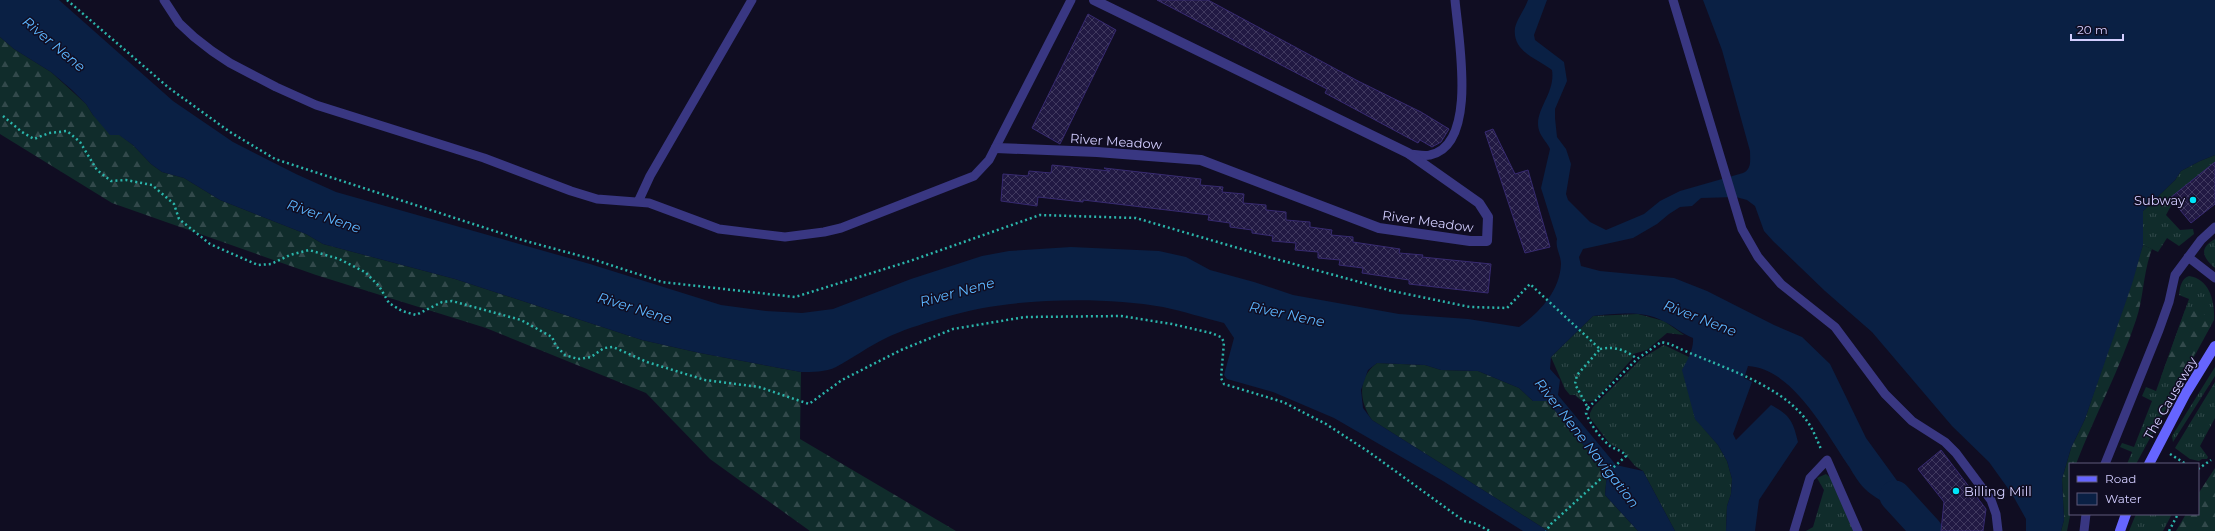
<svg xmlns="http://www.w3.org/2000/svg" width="2215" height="531" viewBox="0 0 2215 531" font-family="Montserrat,sans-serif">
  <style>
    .grass { fill: url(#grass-tufts) }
    .forest { fill: url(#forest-firs) }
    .water { fill: #0a2044 }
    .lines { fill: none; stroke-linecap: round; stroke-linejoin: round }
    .river { stroke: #0a2044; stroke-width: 31 }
    .building { fill: url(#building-cross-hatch); stroke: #372a70 }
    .path { stroke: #2bb5ab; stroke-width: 2.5; stroke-dasharray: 2 3; stroke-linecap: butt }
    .lane { stroke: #393782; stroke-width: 9 }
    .street { stroke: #393782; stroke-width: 10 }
    .secondary { stroke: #6665ff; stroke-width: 10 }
    .poi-dot { fill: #00e4f9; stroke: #100d22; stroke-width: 1.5 }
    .labels { text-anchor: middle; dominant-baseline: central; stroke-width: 3; stroke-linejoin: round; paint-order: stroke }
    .street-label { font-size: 13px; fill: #d3ceff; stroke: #100d22 }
    .poi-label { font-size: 13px; fill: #d3ceff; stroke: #100d22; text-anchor: end }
    .water-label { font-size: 14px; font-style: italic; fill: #5cb6ff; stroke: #100d22 }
  </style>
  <defs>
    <pattern id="grass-tufts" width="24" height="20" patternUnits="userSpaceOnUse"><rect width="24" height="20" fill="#102c2b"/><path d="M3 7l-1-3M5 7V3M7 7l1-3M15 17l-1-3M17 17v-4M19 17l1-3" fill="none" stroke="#32494b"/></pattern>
    <pattern id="forest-firs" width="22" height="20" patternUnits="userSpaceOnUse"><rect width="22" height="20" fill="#102c2b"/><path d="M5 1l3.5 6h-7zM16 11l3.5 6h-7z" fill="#32494b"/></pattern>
    <pattern id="building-cross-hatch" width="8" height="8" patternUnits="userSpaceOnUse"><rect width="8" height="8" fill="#211943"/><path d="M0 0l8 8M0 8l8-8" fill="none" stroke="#40395f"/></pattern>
  </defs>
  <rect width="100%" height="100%" fill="#100d22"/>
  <path class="grass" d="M2215 155V162L2170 198 2173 202 2166 215 2180 230 2193 229 2194 234 2179 246 2167 238 2158 252 2143 245V211L2175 180 2181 171 2200 161Z
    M2215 239V268C2202 257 2199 248 2215 239Z
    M2189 276C2210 279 2215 302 2214 320L2136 464H2127L2132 452 2120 447 2122 443 2134 447 2152 401 2142 396 2146 387 2156 391 2189 299 2179 295C2180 287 2181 279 2189 276Z
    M1638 314 1664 321 1684 335 1667 333 1647 350 1633 354 1632 359 1595 400C1586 403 1582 402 1575 395H1570L1565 389 1551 357 1593 316Z
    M1664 345 1689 357 1695 418 1718 445 1727 461 1732 479 1731 494 1727 506 1726 531H1675L1643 471 1635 466 1622 450 1610 444 1590 418V413L1593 407 1641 359Z
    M2215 367V376L2173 442 2172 436 2177 428Z
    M2215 382V418L2200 446 2208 457 2207 459H2202L2199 461 2190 459 2175 448Z
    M1826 474 1832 479 1855 531H1806L1813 527 1824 490 1817 478Z
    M2136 514H2172L2163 531H2129Z"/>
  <path class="forest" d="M0 37 14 49 51 72 86 104 93 115 133 145 151 164 162 172 184 178 220 200 306 234 323 244 455 279 642 340 700 353 801 372 800 439 956 531H810L710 459 646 393 486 328 316 275 112 203 0 134Z
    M2143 245 2152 249C2143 272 2144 297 2136 320 2120 369 2095 415 2076 464H2070V516L2067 531H2061L2064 520 2062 479 2071 448 2085 419Z
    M2193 308 2203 313 2211 325 2179 381 2173 383 2161 377 2185 310Z
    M1377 363 1425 365 1441 370 1478 371 1519 388 1533 401H1547L1607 473 1605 495 1638 531H1548L1372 420C1359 401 1357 378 1377 363Z
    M2215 468V531H2176L2186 514H2198V494Z"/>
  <path class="water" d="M0 0H59L173 101 233 142 296 174 336 192 590 264 721 305 766 311 802 313 833 309 911 279 982 256 1009 251 1071 247 1159 251 1186 257 1210 270 1254 282 1293 295 1399 314 1468 319 1519 327C1539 313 1560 291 1561 264 1561 255 1555 248 1557 239L1541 188 1550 149C1548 144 1543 139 1540 133 1531 112 1556 95 1552 70 1538 59 1512 52 1515 28 1517 19 1525 9 1528 0H1547L1534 35 1535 40 1564 62 1567 81 1555 109V118L1557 137 1566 149 1571 164 1566 194 1568 200 1590 222 1606 230 1644 214 1660 201 1680 191 1743 173C1752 169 1750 160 1750 151L1722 50 1703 0H2215V155L2200 161 2181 171 2175 180 2143 211V245L2132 284 2085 419 2071 448 2062 479 2064 520 2061 531H2026V519L2012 494 1989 462 1952 426 1872 332 1825 291 1773 241 1764 231 1755 206 1747 200 1736 197 1701 198 1692 206 1680 207 1669 214 1657 224 1633 238 1583 249 1579 257 1581 266 1600 271 1674 278 1707 291 1774 325 1802 337 1830 364 1866 438 1906 493 1918 502 1932 521 1919 531H1910C1899 504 1881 505 1864 488 1859 483 1854 475 1850 468 1827 435 1793 368 1748 366L1744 378 1752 382 1733 434 1736 440 1771 405C1790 415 1793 421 1798 442L1759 500 1755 531H1726L1727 506 1731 494 1732 479 1727 461 1718 445 1695 419 1682 370C1687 361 1694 349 1693 338 1682 334 1674 326 1663 321 1642 310 1616 314 1593 316L1551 357 1550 369 1560 380 1558 395 1616 465 1643 471 1675 531H1638L1605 495 1607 473 1547 401H1533L1519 388 1478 371 1441 370 1425 365 1377 363 1368 370 1361 390 1363 408 1372 420 1548 531H1523L1443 481 1334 418 1273 392 1227 379 1224 375 1234 338 1224 323C1204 318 1183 311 1163 307 1101 296 1009 298 949 316 931 321 902 330 886 338 869 346 853 358 836 367 826 372 812 372 801 372L700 353 642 340 455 279 323 244 306 234 220 200 184 178 162 172 151 164 133 145 119 135H110L93 115 86 104 72 90 51 72 14 49 0 37Z"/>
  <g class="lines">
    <path class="river" d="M1895 496 1927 531"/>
  </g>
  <path class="building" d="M1157 0H1208L1358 81 1421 112 1449 129 1441 142 1432 147 1420 140 1418 143 1325 93 1327 89Z
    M1088 14 1116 30 1060 144 1032 128Z
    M1493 129 1515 174 1528 170 1550 247 1525 253 1485 132Z
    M2215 162V204L2191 223 2170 198Z
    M1052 165 1110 171 1104 168 1201 179 1200 185 1223 187 1222 192 1244 194 1243 203 1266 205V210L1286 212V220L1310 222V227L1332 230 1331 235 1353 237V242L1400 249 1399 253 1423 255 1422 257 1491 264 1488 293 1409 284V280L1362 273 1363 268 1339 265 1340 260 1318 258V252L1295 250 1296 243 1272 241 1273 236 1252 233V230L1230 227V223L1208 220 1209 215 1083 200V202L1038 197 1037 206 1001 201 1003 174 1028 176 1029 171 1051 173Z
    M1941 450 1986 509 1983 531H1941L1944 502 1918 469Z"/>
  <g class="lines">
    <path class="path" d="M67 0 169 88 230 132 275 159 522 240 592 259 662 282 795 297 910 261 1040 215 1136 218 1265 256 1392 291 1470 307 1507 308 1530 284 1600 349 1577 375 1575 384 1588 408 1586 413C1590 424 1601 439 1610 446 1616 450 1622 450 1626 456L1551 524 1546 531
      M3 116 22 132 34 139 49 133 67 131 80 142 97 170 111 181 126 180 152 185 174 204 179 219 210 244 258 265 271 264 290 255 309 250 339 259 365 272 379 286 389 303 402 311 416 315 442 302 452 301 521 320 552 337 556 346 565 355 578 359 591 357 604 348 613 347 647 362 705 380 759 387 809 404 842 380 901 350 953 329 1025 317 1121 316 1172 324 1211 333 1221 337 1224 342 1221 378 1224 384 1283 402 1326 424 1369 452 1464 521 1474 523 1490 531
      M1600 349C1615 346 1626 350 1637 359
      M1588 408 1637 359 1661 342 1670 344C1712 365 1778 381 1807 421 1813 429 1817 440 1821 449
      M2170 454 2186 464
      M2198 469 2211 460
      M2169 531 2178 514"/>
    <path class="lane" d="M164 0 179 23 194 37 212 51 230 63 276 87 316 105 484 158 571 191 597 199 649 203 719 229 785 237 824 232 841 228 974 176 989 160 1071 0
      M1673 0 1742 229 1758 257 1781 284 1835 327 1885 394 1912 421 1945 442 1956 453 1991 500 1996 514 1998 531
      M1409 154C1415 154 1424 157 1430 155 1479 145 1458 36 1455 0
      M638 202 650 176 752 0
      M2188 257 2215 278
      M2105 464 2159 330 2169 302 2175 275 2201 240 2215 227
      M1794 531 1810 478 1827 460 1858 531
      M2084 531 2086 514"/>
    <path class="street" d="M996 148 1097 152 1201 160 1379 228 1470 241H1487L1488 217 1479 203 1408 153 1094 0"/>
    <path class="secondary" d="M2149 464 2186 393 2215 346
      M2120 531 2126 514"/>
  </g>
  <g class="poi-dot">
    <circle cx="2193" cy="200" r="4"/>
    <circle cx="1956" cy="491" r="4"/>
  </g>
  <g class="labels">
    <g class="street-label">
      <text transform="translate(1116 141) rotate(4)">River Meadow</text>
      <text transform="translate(1428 221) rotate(8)">River Meadow</text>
      <text transform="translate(2170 398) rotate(-60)">The Causeway</text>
    </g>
    <g class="poi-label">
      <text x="2185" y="200">Subway</text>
      <text x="1964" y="491" text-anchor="start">Billing Mill</text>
    </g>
    <g class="water-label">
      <text transform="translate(54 44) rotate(40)">River Nene</text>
      <text transform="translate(324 216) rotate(19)">River Nene</text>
      <text transform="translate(957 292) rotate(-15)">River Nene</text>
      <text transform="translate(635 308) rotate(17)">River Nene</text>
      <text transform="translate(1287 314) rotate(12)">River Nene</text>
      <text transform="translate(1700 318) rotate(21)">River Nene</text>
      <text transform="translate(1587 443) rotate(52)">River Nene Navigation</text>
    </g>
  </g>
  <rect x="2069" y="463" width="130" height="52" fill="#100d22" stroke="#5e5a7a"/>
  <rect x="2077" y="476" width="20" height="6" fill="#6665ff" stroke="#5e5a7a"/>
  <text x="2105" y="483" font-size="12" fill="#d3ceff">Road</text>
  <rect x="2077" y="493" width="20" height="12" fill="#0a2044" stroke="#5e5a7a"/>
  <text x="2105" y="503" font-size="12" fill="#d3ceff">Water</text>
  <path d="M2071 34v6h52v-6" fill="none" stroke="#d3ceff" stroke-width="2"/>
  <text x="2077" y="34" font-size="12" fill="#d3ceff" stroke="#100d22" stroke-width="3" paint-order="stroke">20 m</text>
</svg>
